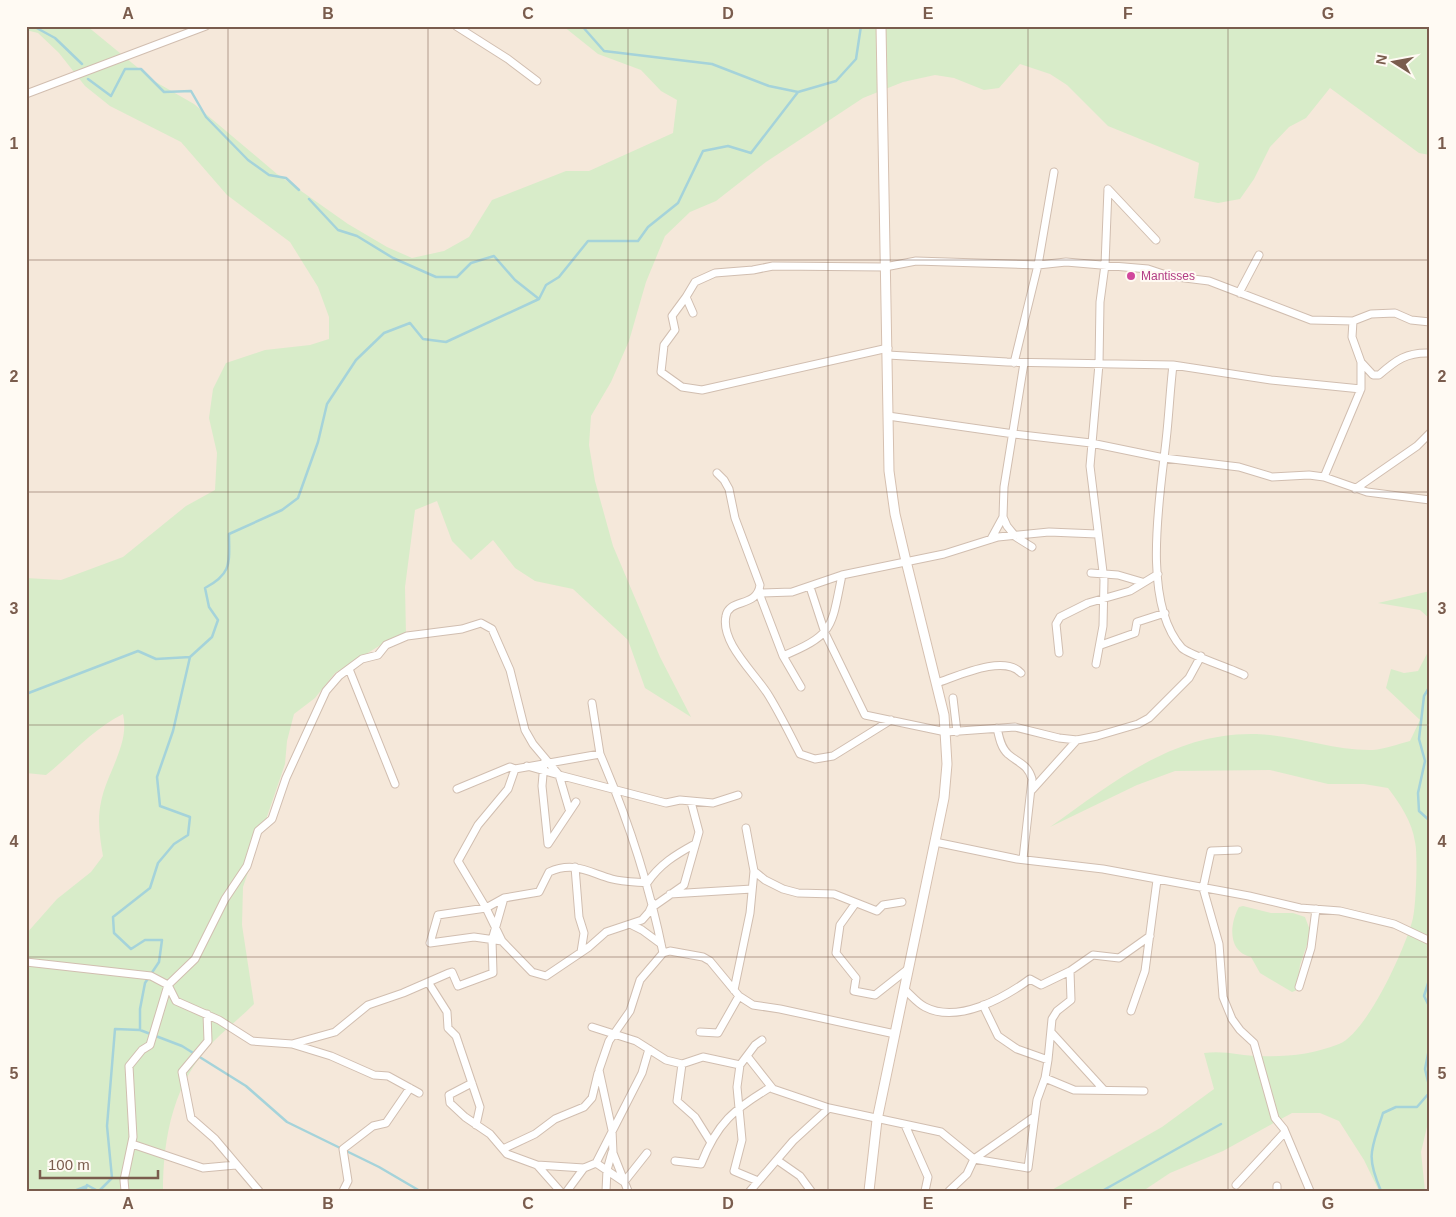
<svg xmlns="http://www.w3.org/2000/svg" width="1456" height="1217" viewBox="0 0 1456 1217" font-family="Arial,sans-serif">
  <style>
    .residential { fill: #f5e8da }
    .green { fill: #d8ecc9 }
    .lines { fill: none; stroke-linecap: round; stroke-linejoin: round }
    .stream { stroke: #a5d3da; stroke-width: 2.5 }
    .street-casing { stroke: #d1beb0; stroke-width: 9 }
    .secondary-casing { stroke: #d6c0b0; stroke-width: 11 }
    .street { stroke: #fff; stroke-width: 7 }
    .secondary { stroke: #fff; stroke-width: 9 }
    .grid { fill: none; stroke: #7a5c4d; stroke-width: 1; stroke-opacity: 0.55 }
    .hotel-dot { fill: #d1479c; stroke: #fffaf3; stroke-width: 2 }
    .labels { text-anchor: middle; dominant-baseline: central; stroke-width: 4; stroke-linejoin: round; paint-order: stroke }
    .hotel-label { font-size: 12px; fill: #b23c85; stroke: #fffaf3; text-anchor: start }
    .neatline { fill: none; stroke: #7a5c4d; stroke-width: 2 }
    .grid-label { font-size: 16px; text-anchor: middle; font-weight: bold; fill: #7a5c4d }
  </style>
  <rect width="100%" height="100%" fill="#fdf6ec"/>
  <path class="residential" d="M26 26H1430V1191H147L26 1075Z"/>
  <path class="green" d="M26 26H87L154 81 194 104 277 174 348 224 387 247 412 258 444 251 469 237 492 200 566 171H589L673 133 677 100 661 91 641 70 598 54 563 26H1430V155L1419 153 1330 88 1306 118 1289 127 1270 147 1254 179 1240 199 1218 203 1194 198 1199 163 1108 126 1067 85 1050 74 1020 64 999 88 984 90 954 78 935 75 903 82 863 98 766 162 716 201 690 212 665 236 646 282 629 341 611 382 591 416 589 445 595 481 613 546 660 657 691 717 645 688 628 640 573 589 535 581 515 568 493 540 471 560 452 541 437 501 415 510 405 587 406 635 384 643 335 673 315 698 294 714 287 741 285 764 243 887 242 925 254 1004C241 1017 227 1028 214 1041 174 1081 163 1136 163 1191H26V934L57 899 91 872 103 856C100 838 97 820 101 802 107 772 130 744 123 714 94 728 71 755 46 775L26 773V578L61 580 123 557 186 506 215 490 217 453 209 418 213 389 226 363 265 350 310 345 329 339V317L318 287 290 242 227 195 181 142 110 106 85 86 59 53 38 33 26 30Z
    M1430 591V619L1420 610 1378 603Z
    M1430 648V1114L1421 1152 1425 1191H1379L1364 1160 1339 1121 1320 1113H1292L1223 1151 1170 1173 1143 1191H1050L1162 1127 1214 1089 1204 1053C1225 1050 1241 1056 1261 1056 1288 1057 1314 1054 1339 1044 1367 1033 1406 947 1413 918 1416 906 1418 854 1415 842 1412 821 1400 804 1388 788L1364 784H1328L1270 770 1175 771 1137 785 1050 827C1114 782 1173 732 1256 734 1295 735 1334 751 1373 750 1385 749 1398 744 1410 741L1420 720 1386 688 1391 669 1404 673 1418 671Z
    M1243 906 1271 913H1293L1305 917 1311 933 1300 965 1297 990 1292 992 1260 973 1251 957C1228 952 1229 925 1239 907Z"/>
  <g class="lines">
    <path class="stream" d="M33 26 55 38 82 64
      M582 26 604 51 712 64 769 86 798 92
      M88 79 111 96 125 69H141L164 92 191 91 206 117 248 160 269 175 286 178 299 190
      M309 199 338 230 357 236 393 258 436 277H457L471 263 494 256 515 280 539 299
      M1430 686 1424 696 1419 739 1425 761 1418 793 1419 811 1430 821
      M26 694 138 651 156 659 190 657
      M1430 977 1424 996 1430 1008
      M140 1030 182 1046 246 1086 287 1122 379 1167 420 1191
      M1430 1044 1425 1069 1430 1090
      M74 1191 87 1186
      M85 1191 87 1185 98 1191
      M99 1191 112 1178 107 1126 115 1029 140 1030V1009L145 983 159 962 162 940H145L131 949 114 933 113 917 150 888 158 863 174 844 188 835 190 817 160 806 157 777 173 731 190 657 212 637 218 620 209 607 205 588C233 573 229 562 229 534L282 510 298 498 318 442 327 404 356 360 384 333 410 323 423 339 446 342 539 299 546 285 559 277 588 241H638L648 227 678 203 703 151 728 146 751 153 798 92 836 81 856 59 861 26
      M1102 1191 1221 1124
      M1381 1191C1365 1154 1372 1149 1383 1113L1396 1107H1417L1430 1092"/>
    <g class="street-casing">
      <path id="street" d="M456 26 508 59 537 81
        M26 94 206 26
        M1108 189 1156 240
        M1239 293 1259 255
        M686 297 672 316 675 330 664 345 661 372 682 387 702 390 888 348
        M693 313 686 297 695 282 715 273 753 270 773 266 885 267 916 261 1038 265 1066 262 1148 269 1169 276 1209 281 1311 320 1353 321 1352 337 1361 362V389L1324 477
        M1353 321 1371 314 1395 313 1411 320 1430 322
        M888 355 1007 362 1173 365 1271 380 1361 389
        M1361 362 1373 375H1379C1396 360 1407 352 1430 353
        M1014 363 1038 265 1054 172
        M1024 363 1004 487 1003 517 1007 526 1016 537 1032 547
        M1173 365C1170 390 1169 415 1166 441 1160 496 1141 603 1182 648 1189 655 1230 668 1244 675
        M888 416 1014 434 1091 443 1164 458 1239 467 1272 477 1309 475 1324 477 1367 492 1430 500
        M717 473 724 480 729 489 735 518 760 585C757 608 729 598 726 616 720 643 756 674 769 696 780 714 790 734 800 754L815 759 833 756 891 720
        M1355 489 1417 446 1430 433
        M991 539 1003 517
        M1091 573 1118 575 1142 582
        M810 587 825 633 865 715 946 732 1015 727 1059 738 1077 740 1097 736 1138 724 1149 718 1189 678 1201 656
        M1101 645 1135 633 1137 622 1165 613
        M1059 653 1056 624 1060 617 1088 603 1130 591 1158 574
        M783 656C835 634 831 628 842 575
        M1096 664 1103 626 1104 580 1090 466 1099 364 1100 302 1105 265 1108 189
        M349 669 395 784
        M937 683C958 676 1004 654 1021 673
        M801 687 783 656 759 593 792 592 842 575 944 554 998 537 1049 532 1097 534
        M953 698 957 732
        M592 703 600 754
        M997 728C999 737 1001 748 1008 754 1018 763 1028 764 1032 779L1023 859
        M544 763 542 786 548 844 576 802
        M527 766 559 775 569 809
        M457 789 510 767 515 769
        M1032 790 1077 740
        M935 842 1017 859 1103 869 1249 896 1300 908 1340 911 1394 924 1430 941
        M1238 850 1211 851 1203 888 1219 944 1223 997 1232 1019 1240 1030 1254 1043 1275 1118 1284 1129 1310 1191
        M575 867 579 917 584 933 581 952
        M754 871 765 880 783 889 798 893 834 894 877 911 883 905 902 902
        M670 894 752 889
        M855 904 840 925 836 953 856 978 854 991 875 995 908 969
        M654 906 684 885 699 832 691 802
        M632 925 642 930 661 944
        M502 941 532 972 546 976 589 947 606 932 642 920 649 912 653 903
        M663 953C649 883 628 819 600 754L515 769 508 789 478 825 458 861 486 908 438 915 430 943 474 937 502 941 486 908 504 898 539 892 549 872C574 861 588 872 612 879 623 882 636 882 647 883 660 864 675 855 695 844
        M26 962 151 976 168 985 176 1001 219 1020 252 1041 292 1044 335 1032 368 1005 403 993 449 973 452 972 458 986 493 973 492 940 504 898
        M428 982 447 1012 448 1028 456 1036 480 1107 476 1125
        M1299 987 1311 948 1316 909
        M904 989C910 994 917 1003 925 1007 958 1024 1004 998 1030 979L1041 985 1070 971 1093 955 1119 958 1150 936
        M734 990 750 913 754 871 746 828
        M983 1005 998 1036 1017 1049 1048 1060
        M1131 1011 1145 971 1157 880
        M207 1014 208 1041 182 1072 191 1118 215 1139 259 1191
        M592 1027 636 1041 666 1060 682 1064 703 1057 740 1065
        M700 1032 718 1033 739 996
        M1052 1033 1104 1090
        M292 1044 331 1056 374 1075 388 1076 419 1093
        M747 1056 773 1089 829 1108
        M682 1064 677 1101 695 1117 710 1141
        M1045 1078 1074 1090 1144 1091
        M472 1083 449 1095 450 1103 465 1117 490 1134 507 1154 537 1165 560 1191
        M905 1125 928 1177 925 1191
        M132 1144 203 1168 236 1165
        M503 1149 535 1134 555 1119 584 1107 592 1098 598 1073
        M777 1160 800 1176 811 1191
        M675 1161 701 1164C717 1123 734 1109 771 1087
        M596 1163 624 1182 647 1153
        M537 1165 584 1168 596 1163 642 1073 649 1049
        M758 1181 734 1171 742 1140 737 1087 740 1065 755 1045 762 1040
        M1236 1185 1285 1132
        M125 1191 124 1180 133 1137 129 1066 142 1050 150 1045 168 985 195 959 225 899 247 866 258 831 272 819 286 778 326 691 339 676 362 659 378 655 386 645 407 636 462 629 481 623 492 629 510 670 525 730 533 744 559 775 666 803 680 800 713 803 738 795
        M343 1191 348 1181 343 1149 373 1126 386 1123 410 1088
        M567 1191 584 1168
        M606 1191 607 1170 612 1152
        M628 1191 613 1153 612 1130 599 1070 609 1041 630 1011 640 980 663 953 670 951 703 957 710 961 739 996 753 1005 780 1009 895 1034
        M750 1191 793 1141 829 1108 941 1132 974 1159 1028 1168 1037 1100 1045 1078 1048 1060 1052 1019 1057 1011 1071 1000 1070 971
        M949 1191 967 1174 974 1159 1034 1117
        M1277 1191V1186"/>
    </g>
    <g class="secondary-casing">
      <path id="secondary" d="M869 1191 877 1120 944 798 947 764 944 715 906 561 895 514 889 471 881 26"/>
    </g>
    <use href="#street" class="street"/>
    <use href="#secondary" class="secondary"/>
  </g>
  <path class="grid" d="M228 26V1191M428 26V1191M628 26V1191M828 26V1191M1028 26V1191M1228 26V1191M26 260H1430M26 492H1430M26 725H1430M26 957H1430"/>
  <circle class="hotel-dot" cx="1131" cy="276" r="5"/>
  <g class="labels">
    <g class="hotel-label">
      <text x="1141" y="276">Mantisses</text>
    </g>
  </g>
  <rect width="1456" height="1217" fill="none" stroke="#fffaf3" stroke-width="55"/>
  <g transform="translate(1394 62) rotate(281)" stroke="#fffaf3" stroke-width="4" paint-order="stroke">
  <path d="M0-4L9 19L0 12L-9 19Z" fill="#7a5c4d"/>
  <text y="-8" font-size="14" font-weight="bold" text-anchor="middle" fill="#7a5c4d">N</text>
  </g>
  <path d="M40 1170v8h118v-8" fill="none" stroke="#7a5c4d" stroke-width="2.5"/>
  <text x="48" y="1170" font-size="15" fill="#7a5c4d" stroke="#fffaf3" stroke-width="4" paint-order="stroke">100 m</text>
  <rect x="28" y="28" width="1400" height="1162" class="neatline"/>
  <g class="grid-label">
    <text x="128" y="19">A</text>
    <text x="328" y="19">B</text>
    <text x="528" y="19">C</text>
    <text x="728" y="19">D</text>
    <text x="928" y="19">E</text>
    <text x="1128" y="19">F</text>
    <text x="1328" y="19">G</text>
    <text x="14" y="149">1</text>
    <text x="1442" y="149">1</text>
    <text x="14" y="382">2</text>
    <text x="1442" y="382">2</text>
    <text x="14" y="614">3</text>
    <text x="1442" y="614">3</text>
    <text x="14" y="847">4</text>
    <text x="1442" y="847">4</text>
    <text x="14" y="1079">5</text>
    <text x="1442" y="1079">5</text>
    <text x="128" y="1209">A</text>
    <text x="328" y="1209">B</text>
    <text x="528" y="1209">C</text>
    <text x="728" y="1209">D</text>
    <text x="928" y="1209">E</text>
    <text x="1128" y="1209">F</text>
    <text x="1328" y="1209">G</text>
  </g>
</svg>
